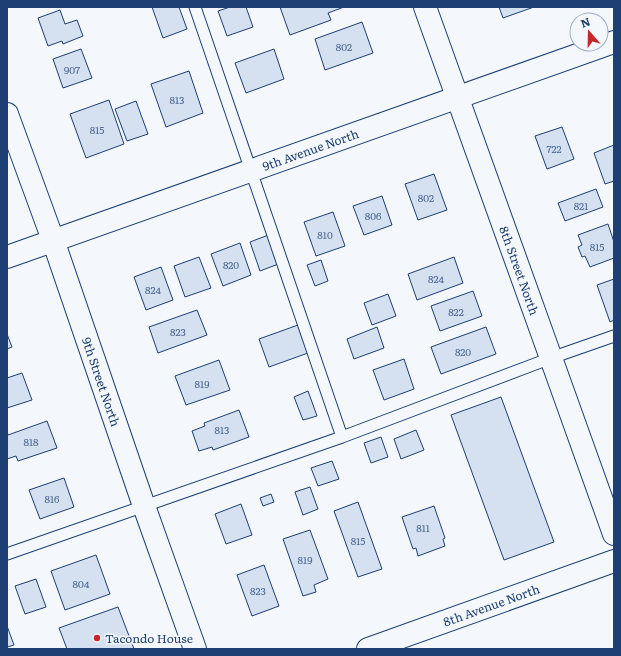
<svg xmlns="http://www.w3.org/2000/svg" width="621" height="656" viewBox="0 0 621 656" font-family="Literata,serif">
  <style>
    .building { fill: #d5e0f0; stroke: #1d3f73 }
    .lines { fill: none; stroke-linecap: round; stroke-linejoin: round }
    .lane-casing { stroke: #1d3f73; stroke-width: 13 }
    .street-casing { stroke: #1d3f73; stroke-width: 24 }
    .lane { stroke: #f4f7fb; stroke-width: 11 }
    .street { stroke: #f4f7fb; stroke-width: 22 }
    .poi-dot { fill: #c62828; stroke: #f4f7fb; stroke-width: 1.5 }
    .labels { text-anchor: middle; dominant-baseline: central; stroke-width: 3; stroke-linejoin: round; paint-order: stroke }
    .number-label { font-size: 10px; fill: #4b6792 }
    .street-label { font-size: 12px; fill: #1d3f73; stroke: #f4f7fb }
    .poi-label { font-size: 12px; fill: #1d3f73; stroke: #f4f7fb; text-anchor: start }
  </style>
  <rect width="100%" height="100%" fill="#f4f7fb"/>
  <path class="building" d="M152 7H179L187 29 163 38Z
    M230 7H246L253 27 227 36 218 11Z
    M280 7H344L328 13 331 20 290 35Z
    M499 7H534L503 18Z
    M60 10 65 24 77 20 83 36 63 44 62 41 48 46 38 18Z
    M362 22 373 53 325 70 315 39Z
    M81 49 92 78 63 88 53 59Z
    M274 49 284 79 246 93 235 63Z
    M189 71 203 113 166 127 151 84Z
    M109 100 124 144 86 158 70 114Z
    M136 101 148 134 127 141 115 109Z
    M562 127 574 159 547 169 535 136Z
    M614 145V181L605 184 594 153Z
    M434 174 447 210 418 220 405 184Z
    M596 189 603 207 565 221 558 203Z
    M382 196 392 225 364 235 353 206Z
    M333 212 345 246 316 256 304 222Z
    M608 224 614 242V258L590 267 585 256 582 257 578 247 582 245 578 235Z
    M271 234 281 263 260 271 250 242Z
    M240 243 251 275 223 286 211 254Z
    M199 257 211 288 185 297 174 266Z
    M454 257 463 283 417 300 408 274Z
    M321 260 328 281 315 286 307 265Z
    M161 267 173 300 146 310 134 277Z
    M614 279V320L610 322 597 285Z
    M473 291 482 316 440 331 431 306Z
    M388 294 396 316 372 325 364 303Z
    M197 310 207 335 158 353 149 327Z
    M298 325 308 353 269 367 259 339Z
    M377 327 384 348 354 359 347 339Z
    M486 327 496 354 441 374 431 347Z
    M7 334 12 347 7 349Z
    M404 359 414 389 384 400 373 370Z
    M219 360 230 390 186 405 175 376Z
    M22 373 32 400 7 408V378Z
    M308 391 317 416 303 420 294 397Z
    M501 397 554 542 504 560 451 415Z
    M239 410 249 437 213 450 212 447 199 451 192 431 205 426 204 423Z
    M47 421 57 448 18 461 16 456 7 459V431L8 435Z
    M416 430 424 450 401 459 394 439Z
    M381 437 388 457 371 463 364 443Z
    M332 461 339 479 318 486 311 468Z
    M64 478 74 507 40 519 29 490Z
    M310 487 318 509 303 515 295 492Z
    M271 494 274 502 263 506 260 498Z
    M358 502 382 569 358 577 334 511Z
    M241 504 252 535 226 544 215 514Z
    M434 506 445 538 443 539 445 546 418 556 416 548 413 549 402 517Z
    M310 530 328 579 314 585 316 592 303 596 283 539Z
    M96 555 110 594 65 610 51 571Z
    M264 565 279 606 252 616 237 575Z
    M36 579 46 607 25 614 15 586Z
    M118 607 134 649H67L59 628Z
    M7 626 14 645 7 647Z"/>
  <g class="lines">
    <g class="lane-casing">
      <path id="lane" d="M195 7 342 437
        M7 554 342 437 551 358 614 336"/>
    </g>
    <g class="street-casing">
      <g id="street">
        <path id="s1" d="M425 7 551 358 614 534"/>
        <path id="s2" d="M7 114 53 240 144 506 195 649"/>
        <path id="s3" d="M7 257 614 42"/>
        <path id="s4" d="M368 649 614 561"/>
      </g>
    </g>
    <use href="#lane" class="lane"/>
    <use href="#street" class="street"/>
  </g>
  <circle class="poi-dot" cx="97" cy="638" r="4"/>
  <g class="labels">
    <g class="number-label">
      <text x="344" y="46">802</text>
      <text x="72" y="69">907</text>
      <text x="177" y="99">813</text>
      <text x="97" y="129">815</text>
      <text x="554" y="148">722</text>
      <text x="426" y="197">802</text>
      <text x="581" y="205">821</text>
      <text x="373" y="215">806</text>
      <text x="325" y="234">810</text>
      <text x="597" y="246">815</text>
      <text x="231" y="264">820</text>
      <text x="436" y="278">824</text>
      <text x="153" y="289">824</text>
      <text x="456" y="311">822</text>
      <text x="178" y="331">823</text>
      <text x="463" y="351">820</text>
      <text x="202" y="383">819</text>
      <text x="222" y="429">813</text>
      <text x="31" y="441">818</text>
      <text x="52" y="498">816</text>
      <text x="423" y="527">811</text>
      <text x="358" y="540">815</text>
      <text x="305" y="559">819</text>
      <text x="81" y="583">804</text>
      <text x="258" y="590">823</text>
    </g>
    <g class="street-label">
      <text stroke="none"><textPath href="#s3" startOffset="322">9th Avenue North</textPath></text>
      <text stroke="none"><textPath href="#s1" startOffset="280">8th Street North</textPath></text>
      <text stroke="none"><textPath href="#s2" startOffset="284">9th Street North</textPath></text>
      <text stroke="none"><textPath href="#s4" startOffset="131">8th Avenue North</textPath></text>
    </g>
    <g class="poi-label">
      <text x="105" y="638">Tacondo House</text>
    </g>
  </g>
  <rect width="621" height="656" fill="none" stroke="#1d3f73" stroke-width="16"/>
  <g transform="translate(589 32) rotate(340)"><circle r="19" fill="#f4f7fb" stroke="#9eadc5"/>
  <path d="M0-3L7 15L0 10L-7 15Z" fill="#c62828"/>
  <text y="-6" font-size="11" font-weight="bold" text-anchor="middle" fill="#1d3f73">N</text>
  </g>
</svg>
